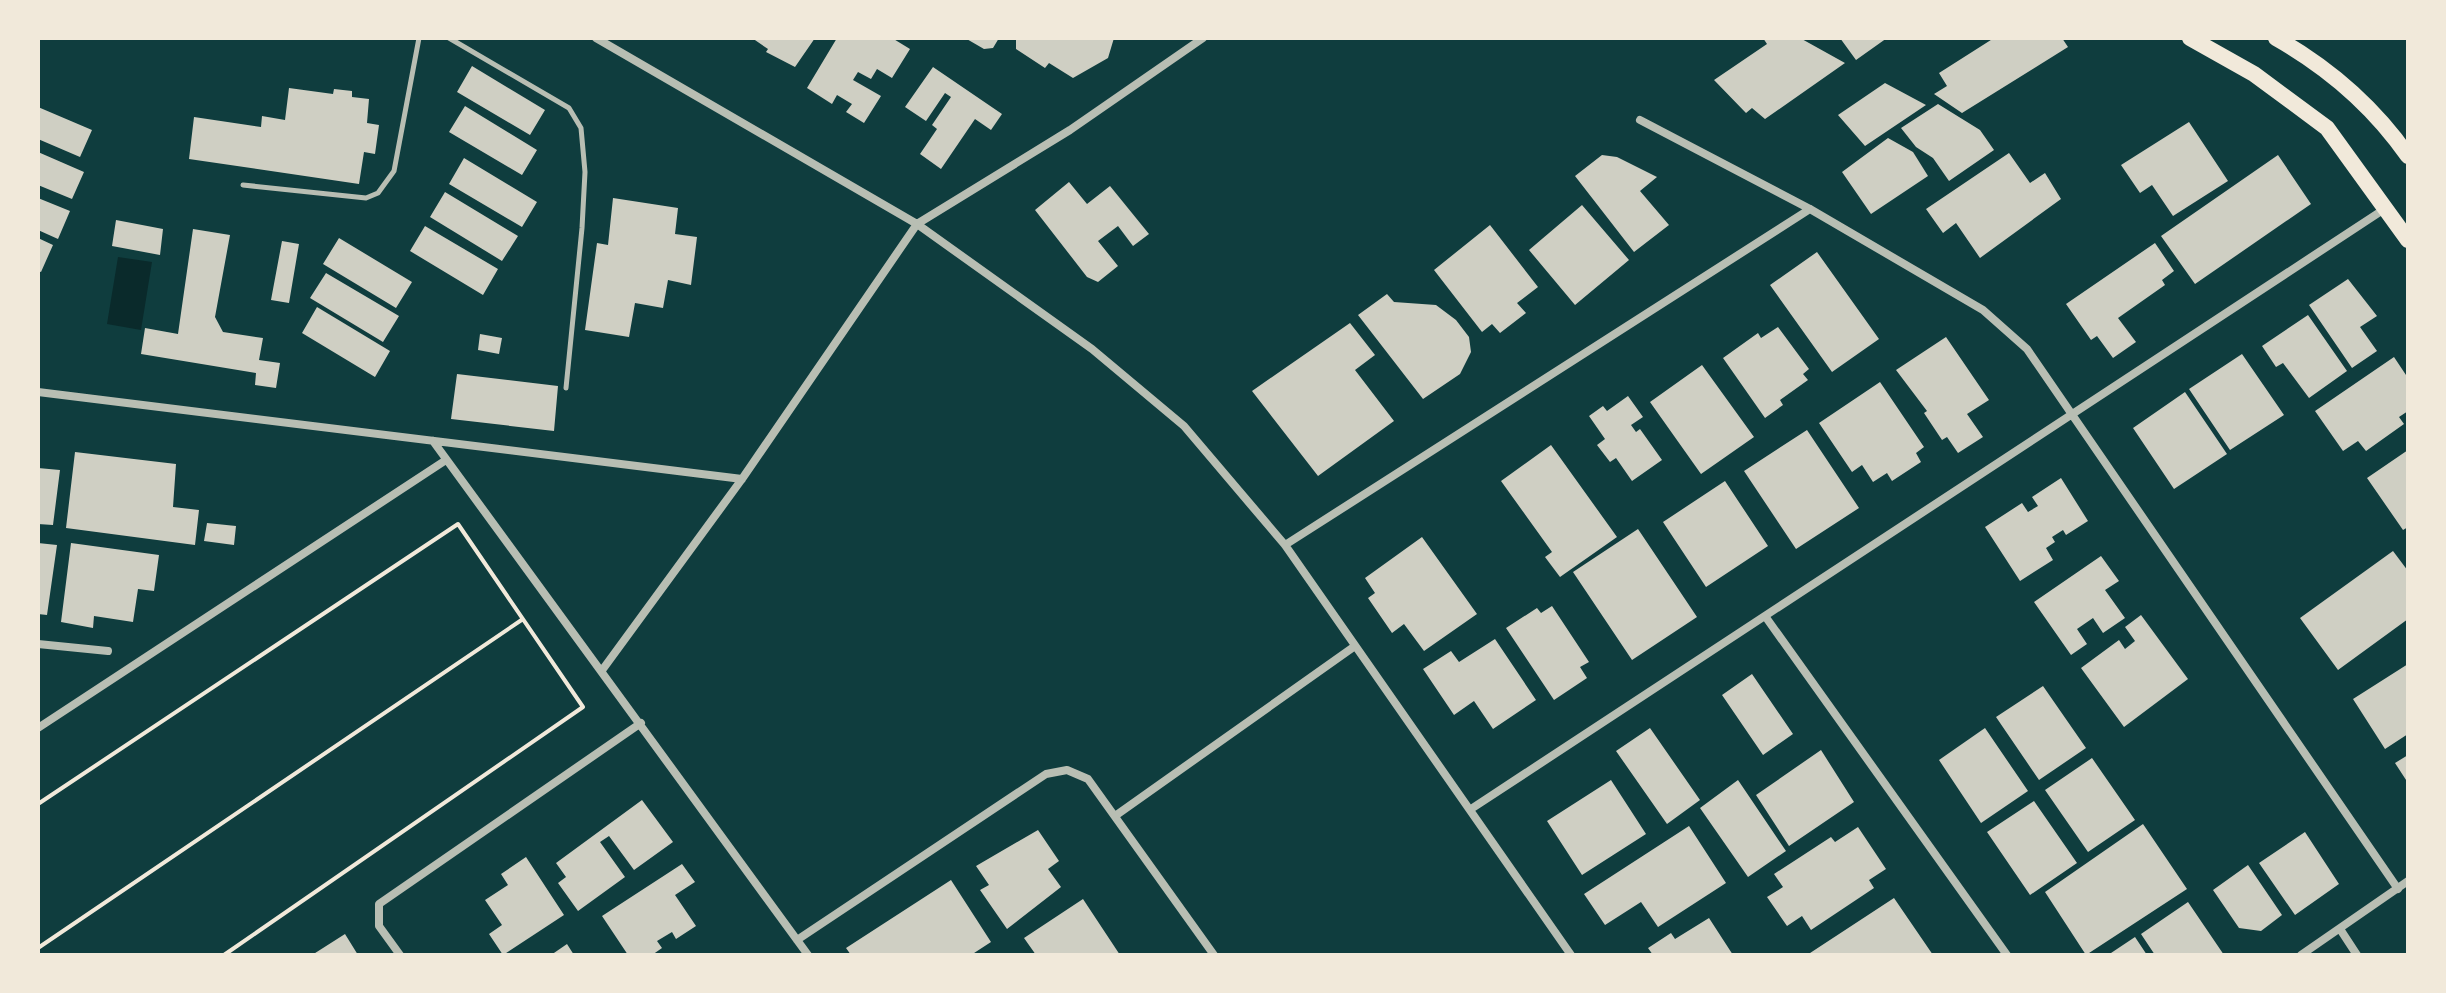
<svg xmlns="http://www.w3.org/2000/svg" width="2446" height="993" viewBox="0 0 2446 993" font-family="Manrope,sans-serif">
  <style>
    .water { fill: #0a2a2b }
    .building { fill: #cfcfc3 }
    .lines { fill: none; stroke-linecap: round; stroke-linejoin: round }
    .path { stroke: #f1e9da; stroke-width: 4 }
    .service { stroke: #b8beb3; stroke-width: 5 }
    .minor { stroke: #b8beb3; stroke-width: 8 }
    .primary { stroke: #f1e9da; stroke-width: 16 }
  </style>
  <rect width="100%" height="100%" fill="#0f3d3e"/>
  <path class="water" d="M118 257 152 262 141 330 107 324Z"/>
  <path class="building" d="M752 38H815L795 67 766 52 768 49Z
    M837 38H892L910 49 892 78 877 69 871 79 858 72 853 80 881 96 864 123 846 112 852 104 837 95 832 104 807 88Z
    M965 38H999L993 48 984 49Z
    M1016 38H1114L1108 58 1073 78 1049 63 1045 68 1016 49Z
    M1763 38H1800L1845 63 1765 119 1752 108 1746 113 1714 80 1767 44Z
    M1840 38H1887L1856 60Z
    M1994 38H2062L2068 47 1962 113 1934 94 1947 86 1939 73Z
    M472 66 545 110 530 135 457 92Z
    M933 67 1002 114 991 130 975 119 941 169 920 154 937 129 932 125 951 97 945 93 926 121 905 107Z
    M1885 83 1926 105 1865 146 1838 115Z
    M289 88 333 94 334 89 352 91V97L369 99 367 123 379 125 375 154 364 152 359 184 189 159 194 117 261 127 262 116 285 120Z
    M1938 104 1980 130 1994 150 1949 181 1933 158 1916 147 1901 128Z
    M465 106 537 150 522 175 449 132Z
    M38 107 92 130 80 157 38 139Z
    M2189 122 2228 181 2173 216 2152 185 2140 193 2121 165Z
    M1888 138 1913 152 1928 176 1871 214 1842 172Z
    M38 152 84 172 72 199 38 185Z
    M2009 153 2030 183 2045 173 2061 199 1980 258 1956 223 1943 233 1926 209Z
    M1602 155 1617 157 1657 177 1640 191 1669 225 1634 252 1575 176Z
    M2278 155 2311 204 2195 284 2161 236Z
    M464 158 537 202 522 227 449 184Z
    M1069 182 1087 204 1110 186 1149 234 1133 246 1118 226 1098 241 1118 266 1098 282 1087 277 1035 210Z
    M445 192 518 236 502 261 430 217Z
    M38 198 70 211 58 239 38 230Z
    M613 198 678 208 675 234 697 237 691 285 668 280 663 308 635 303 629 337 585 330 597 243 608 245Z
    M1582 205 1629 260 1575 305 1529 250Z
    M116 220 163 229 160 255 112 246Z
    M1490 225 1538 287 1517 303 1526 313 1500 333 1492 324 1482 332 1434 270Z
    M425 226 498 269 483 295 410 251Z
    M193 229 230 235 215 317 223 332 263 338 259 360 280 363 276 388 255 385 256 373 141 354 145 328 178 334Z
    M38 238 53 245 41 272 38 271Z
    M339 238 412 282 396 308 323 264Z
    M282 241 299 244 289 303 271 300Z
    M2155 243 2174 271 2162 280 2165 285 2118 318 2136 342 2113 358 2097 336 2091 340 2066 304Z
    M1817 252 1879 339 1832 372 1770 285Z
    M326 273 399 316 383 342 310 298Z
    M2348 279 2377 316 2360 327 2377 351 2352 368 2309 305Z
    M1387 294 1394 302 1436 305 1456 320 1469 337 1471 352 1460 374 1423 399 1358 315Z
    M317 307 390 351 375 377 302 333Z
    M2308 315 2347 371 2309 398 2283 363 2276 367 2262 346Z
    M1350 323 1375 355 1355 370 1394 421 1318 476 1252 391Z
    M1778 327 1809 369 1803 374 1808 380 1780 400 1783 405 1765 418 1723 358 1758 333 1761 338Z
    M480 334 502 338 499 354 478 350Z
    M1946 337 1989 400 1967 414 1983 437 1958 453 1947 437 1942 440 1924 413 1927 411 1896 370Z
    M2242 354 2284 415 2230 450 2189 389Z
    M2394 357 2408 378V411L2399 417 2404 424 2366 451 2358 441 2343 451 2315 411Z
    M1702 365 1754 437 1701 474 1650 402Z
    M457 374 558 386 554 431 451 419Z
    M1880 382 1924 447 1916 453 1921 462 1892 481 1887 473 1873 482 1862 465 1852 472 1819 423Z
    M2185 392 2227 454 2174 489 2133 428Z
    M1628 396 1643 417 1631 425 1636 432 1640 429 1662 460 1632 481 1616 458 1610 462 1597 445 1605 439 1589 416 1603 406 1607 411Z
    M1807 430 1859 508 1796 549 1744 471Z
    M1551 445 1617 537 1560 577 1545 557 1552 552 1501 481Z
    M2408 450V527L2403 530 2367 478Z
    M75 452 176 464 173 507 199 510 195 545 66 528Z
    M38 468 60 470 53 525 38 524Z
    M2061 478 2088 521 2066 535 2063 530 2052 537 2055 542 2046 548 2053 560 2020 581 1985 527 2022 503 2028 512 2038 506 2032 497Z
    M1725 481 1768 546 1706 587 1663 522Z
    M207 523 236 526 234 545 204 541Z
    M1638 529 1697 617 1632 660 1573 572Z
    M1422 537 1477 614 1424 651 1404 624 1392 633 1368 598 1375 593 1365 578Z
    M38 543 57 545 47 615 38 614Z
    M71 543 159 555 154 591 138 589 133 622 94 616 93 628 61 622Z
    M2393 551 2408 571V619L2338 670 2300 618Z
    M2101 556 2119 581 2105 590 2125 618 2103 633 2093 618 2077 629 2087 644 2071 655 2034 602Z
    M1552 606 1589 662 1580 667 1587 678 1554 700 1506 628 1537 608 1541 613Z
    M2141 615 2188 679 2124 727 2081 668 2119 640 2125 649 2135 641 2125 627Z
    M1495 639 1536 700 1493 729 1474 701 1454 715 1423 669 1451 651 1459 662Z
    M2408 664V734L2385 749 2353 699Z
    M1752 674 1793 734 1763 755 1722 695Z
    M2043 686 2086 748 2039 780 1996 717Z
    M1650 728 1700 800 1667 824 1616 751Z
    M1985 728 2028 791 1981 823 1939 760Z
    M1821 750 1854 802 1789 846 1756 795Z
    M2408 755V783L2395 763Z
    M2092 758 2135 820 2088 852 2045 790Z
    M1611 780 1646 834 1582 875 1547 821Z
    M1738 780 1786 851 1748 877 1700 808Z
    M642 800 673 842 634 870 609 836 600 842 625 877 578 911 558 883 566 877 556 863Z
    M2034 801 2077 863 2030 895 1987 832Z
    M2143 824 2187 889 2086 955 2045 892Z
    M1689 826 1726 883 1658 927 1641 902 1605 925 1584 894Z
    M1858 827 1886 869 1869 880 1874 888 1811 930 1802 916 1787 926 1767 897 1783 887 1774 874 1831 837 1835 842Z
    M1038 830 1059 861 1048 869 1061 887 1007 929 980 890 989 885 976 866Z
    M2305 832 2339 884 2295 915 2259 863Z
    M526 857 564 915 503 955 489 934 502 925 485 900 508 885 501 874Z
    M682 864 695 882 675 895 696 926 676 939 672 932 657 941 662 948 652 955H628L602 916Z
    M2248 865 2282 915 2261 931 2239 928 2213 890Z
    M951 880 991 942 971 955H851L846 948Z
    M1894 898 1933 955H1807Z
    M1083 899 1120 955H1036L1024 938Z
    M2188 902 2224 955H2155L2141 934Z
    M1709 918 1733 955H1653L1648 948 1671 933 1675 939Z
    M345 934 358 955H312Z
    M2135 937 2147 955H2108Z
    M567 944 574 955H551Z"/>
  <g class="lines">
    <path class="path" d="M38 804 458 524 583 707 224 955
      M38 948 523 619"/>
    <path class="service" d="M449 38 569 108 581 128 585 172 582 228 566 388
      M243 185 366 198 378 193 394 171 419 38"/>
    <path class="minor" d="M596 38 917 224 1092 349 1184 426 1285 545 1571 955
      M1640 120 1810 209 1983 310 2027 349 2398 889
      M38 392 742 479
      M433 441 808 955
      M1285 545 1810 209
      M1765 616 2007 955
      M38 644 108 651
      M603 669 742 479 917 224 1070 130 1203 38
      M38 728 446 460
      M1471 809 2386 208
      M1115 816 1355 646
      M2340 929 2357 955
      M797 940 1046 774 1067 770 1088 779 1214 955
      M400 955 379 926V904L641 723
      M2301 955 2408 881"/>
    <path class="primary" d="M2190 38 2254 74 2327 128 2408 240
      M2276 38C2329 68 2373 106 2408 156"/>
  </g>
  <rect width="2446" height="993" fill="none" stroke="#f1e9da" stroke-width="80"/>
</svg>
